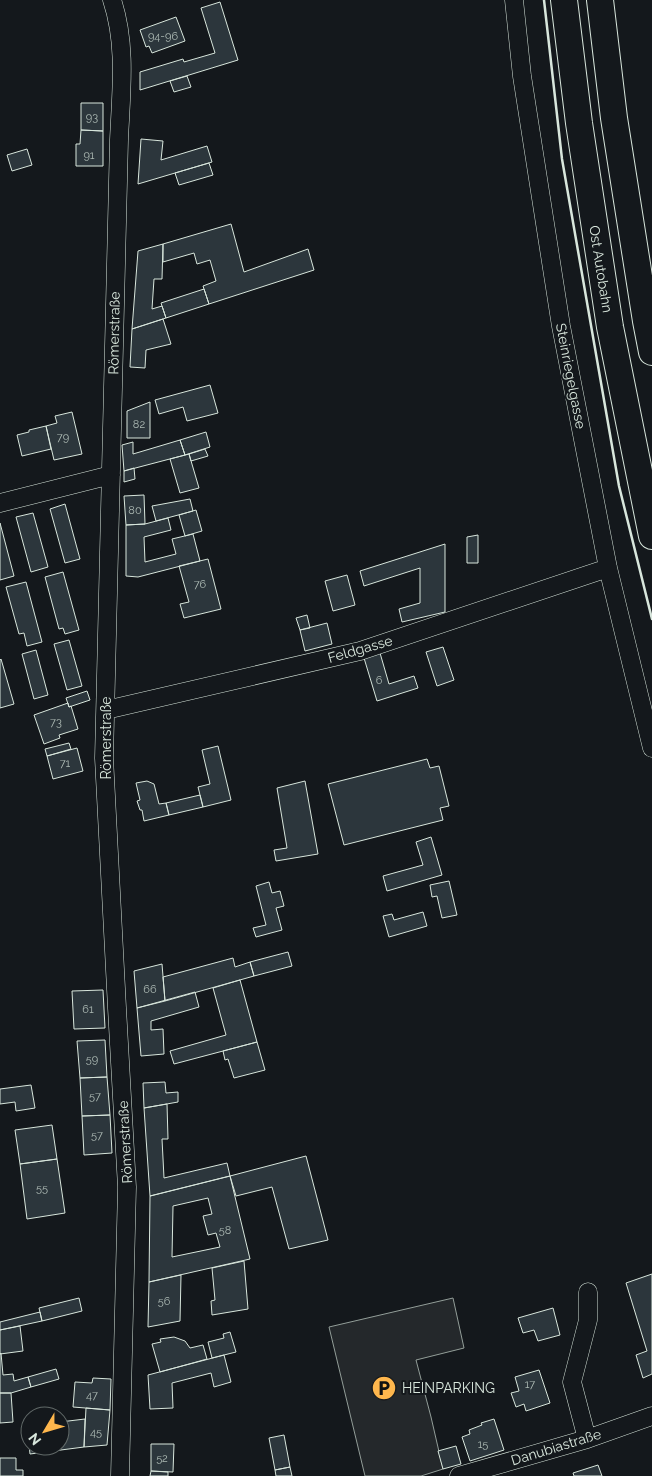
<svg xmlns="http://www.w3.org/2000/svg" width="652" height="1476" viewBox="0 0 652 1476" font-family="Raleway,sans-serif">
  <style>
    .parking { fill: #24282b; stroke: #939e99 }
    .building { fill: #2c363c; stroke: #d8e6dc; fill-rule: evenodd }
    .lines { fill: none; stroke-linecap: round; stroke-linejoin: round }
    .minor-casing { stroke: #d8e6dc; stroke-width: 19 }
    .highway-casing { stroke: #d8e6dc; stroke-width: 28 }
    .minor { stroke: #14181c; stroke-width: 18 }
    .highway { stroke: #14181c; stroke-width: 26 }
    .wall { stroke: #d8e6dc; stroke-width: 2.5 }
    .labels { text-anchor: middle; dominant-baseline: central; stroke-width: 4; stroke-linejoin: round; paint-order: stroke }
    .number-label { font-size: 11px; fill: #adbab4 }
    .street-label { font-size: 14px; fill: #d8e6dc; stroke: #14181c }
    .poi-label { font-size: 14px; fill: #d8e6dc; stroke: #14181c; text-anchor: start }
  </style>
  <rect width="100%" height="100%" fill="#14181c"/>
  <path class="parking" d="M453 1298 464 1348 416 1360 431 1417 443 1469 421 1476H365L329 1327Z"/>
  <path class="building" d="M220 2 238 60 140 90V72L183 59 184 62 215 53 201 8Z
    M176 17 185 41 152 53 149 46 146 47 140 30Z
    M187 76 191 87 174 92 170 81Z
    M81 103H103V131L81 130Z
    M81 130 103 131V166H76V144H80Z
    M141 139 163 141 161 160 207 146 212 162 138 184Z
    M27 149 32 165 12 171 7 155Z
    M209 163 213 175 179 185 175 173Z
    M231 224 244 272 308 249 314 270 209 304 203 286 216 281 210 260 197 264 194 253 163 262V244Z
    M163 244 162 279H154L152 309 162 306 166 318 132 329 138 251Z
    M204 289 209 304 166 318 161 303Z
    M163 319 171 344 146 350 145 368 130 367 132 329Z
    M210 385 218 413 187 421 183 407 159 414 155 400Z
    M150 402V438H127V411Z
    M72 412 82 454 54 460 46 426 57 423 55 416Z
    M46 426 51 449 22 456 17 435 29 432V430Z
    M206 432 210 447 185 455 180 440Z
    M180 440 185 455 124 471 122 445 133 442V454Z
    M205 449 208 456 191 461 189 454Z
    M189 454 199 488 180 493 170 459Z
    M134 468 135 479 124 482V471Z
    M144 495 145 524 126 525 124 496Z
    M190 499 193 511 156 521 152 506Z
    M65 504 80 559 65 563 50 509Z
    M196 510 202 531 185 536 179 515Z
    M33 513 48 567 31 572 16 517Z
    M168 518 171 530 144 537 145 562 176 554 172 539 193 534 200 561 138 577 126 576V525L145 524Z
    M0 523 14 576 0 580Z
    M478 535V563H467V537Z
    M445 544V612L402 622 399 609 420 603V568L364 586 360 571Z
    M208 559 221 609 184 618 180 604 189 602 179 566Z
    M63 572 79 630 65 634 63 628 59 629 45 577Z
    M347 575 355 605 333 611 325 581Z
    M26 582 42 642 27 646 24 633 19 634 6 587Z
    M307 615 310 628 300 630 296 618Z
    M327 623 332 644 305 651 300 630Z
    M69 640 82 686 67 690 54 644Z
    M443 647 454 680 437 686 426 652Z
    M36 650 48 695 34 699 22 654Z
    M380 653 389 684 414 676 418 688 377 701 364 658Z
    M1 659 14 704 0 708V660Z
    M87 691 90 700 69 707 66 698Z
    M68 703 69 707 71 706 78 729 59 735 60 738 44 744 34 715Z
    M69 743 71 749 47 756 45 749Z
    M218 746 231 800 203 807 198 787 210 784 202 750Z
    M77 748 83 771 53 779 47 756Z
    M427 759 430 768 439 766 449 806 440 808 443 820 344 845 328 784Z
    M147 781 154 784 159 804 166 803 169 815 144 821 142 810H140L137 801 140 800 136 783Z
    M305 781 318 854 276 861 274 850 287 848 277 788Z
    M200 795 203 807 169 815 166 803Z
    M431 837 442 875 387 891 383 876 423 865 416 842Z
    M449 881 457 915 442 918 437 896 432 897 430 885Z
    M269 882 272 893 280 891 284 906 276 908 282 930 256 937 253 928 266 925 256 886Z
    M423 912 427 926 389 937 383 916 392 914 394 920Z
    M288 952 292 966 254 976 250 962Z
    M233 958 235 967 250 962 254 976 165 1001 163 977Z
    M162 964 165 1001 137 1008 134 971Z
    M240 980 257 1042 174 1064 170 1051 226 1035 213 988Z
    M103 990 105 1028 74 1029 72 991Z
    M195 992 199 1007 151 1021V1030L163 1029 164 1054 141 1056 137 1008Z
    M105 1040 107 1077 80 1078 77 1041Z
    M257 1042 265 1070 234 1078 228 1059 225 1060 223 1051Z
    M107 1077 110 1115 82 1116 80 1078Z
    M165 1082 166 1093 178 1092V1102L144 1108 143 1083Z
    M31 1085 35 1108 16 1111 15 1102 0 1104V1089Z
    M167 1104 168 1139H162L164 1178 227 1163 230 1176 150 1196 144 1108Z
    M110 1115 112 1153 84 1155 82 1116Z
    M52 1125 57 1159 20 1164 15 1130Z
    M306 1156 328 1240 289 1249 272 1187 236 1196 230 1176Z
    M57 1159 65 1213 27 1219 20 1164Z
    M230 1176 250 1259 149 1282 150 1196ZM208 1198 212 1214 203 1216 208 1235 216 1233 220 1247 172 1257 173 1206Z
    M244 1261 248 1309 212 1315 211 1301 215 1300 212 1268Z
    M652 1274V1374L643 1378 636 1355 647 1351 626 1283Z
    M181 1275 180 1321 148 1327 149 1282Z
    M79 1298 82 1311 42 1321 39 1308Z
    M553 1308 560 1335 538 1341 534 1330 523 1333 518 1318Z
    M40 1312 42 1321 0 1330V1322Z
    M20 1326 23 1351 0 1354V1330Z
    M230 1332 236 1352 212 1358 208 1342 224 1338 223 1334Z
    M174 1337 185 1341 190 1348 203 1345 207 1359 160 1372 152 1344 161 1342 160 1339Z
    M1 1353 3 1375 13 1374 14 1381 28 1377 31 1387 11 1393H0V1354Z
    M224 1355 231 1382 214 1387 211 1373 172 1383 173 1408 150 1409 148 1375Z
    M56 1369 59 1379 31 1387 28 1377Z
    M539 1370 550 1403 526 1411 524 1404 516 1407 511 1393 519 1391 515 1377Z
    M93 1378 111 1379 110 1410 73 1407 75 1382 92 1383Z
    M0 1393H11L13 1422 0 1423Z
    M86 1408 110 1410 107 1445 84 1447Z
    M85 1419 84 1447 30 1454 27 1426 30 1425V1446H60V1422Z
    M494 1419 504 1450 470 1461 462 1437 470 1434 469 1430 482 1425 481 1423Z
    M284 1435 290 1467 275 1470 269 1438Z
    M151 1444H174L173 1472 151 1471Z
    M456 1446 461 1464 443 1469 438 1451Z
    M0 1458H16V1470H23V1476H0Z
    M598 1465 602 1476H574L573 1473Z
    M290 1467 292 1476H276L275 1470Z
    M151 1471 168 1472V1476H150Z"/>
  <g class="lines">
    <g class="minor-casing">
      <path id="minor" d="M112 0C127 45 121 93 119 140L104 758 117 1008 127 1187 120 1476
        M514 0 522 76 561 326 608 568 652 748
        M0 503 111 475
        M106 710 360 651 608 568
        M587 1439 572 1382 588 1320V1292
        M459 1476 587 1439 652 1416"/>
    </g>
    <g class="highway-casing">
      <path id="highway" d="M564 0 579 123 610 327 652 536
        M600 0 614 118 646 321 652 352"/>
    </g>
    <use href="#minor" class="minor"/>
    <use href="#highway" class="highway"/>
    <path class="wall" d="M544 0 562 159 619 486 652 619"/>
  </g>
  <defs>
    <g id="parking-disc" transform="scale(1.25)"><circle r="9.5" fill="#ffb74d" stroke="#14181c"/><path d="M-3.5-5.5H1a3.5 3.5 0 0 1 0 7H-1V5.5H-3.5ZM-1-3.4V-.6H.8a1.4 1.4 0 0 0 0-2.8Z" fill="#111"/></g>
  </defs>
  <g fill-rule="evenodd">
    <use href="#parking-disc" x="384" y="1388"/>
  </g>
  <g class="labels">
    <g class="number-label">
      <text x="163" y="36">94-96</text>
      <text x="92" y="117">93</text>
      <text x="89" y="155">91</text>
      <text x="139" y="424">82</text>
      <text x="63" y="437">79</text>
      <text x="135" y="510">80</text>
      <text x="200" y="584">76</text>
      <text x="379" y="680">6</text>
      <text x="56" y="722">73</text>
      <text x="65" y="763">71</text>
      <text x="150" y="989">66</text>
      <text x="88" y="1009">61</text>
      <text x="92" y="1059">59</text>
      <text x="95" y="1096">57</text>
      <text x="97" y="1135">57</text>
      <text x="42" y="1188">55</text>
      <text x="225" y="1230">58</text>
      <text x="164" y="1301">56</text>
      <text x="530" y="1384">17</text>
      <text x="92" y="1395">47</text>
      <text x="96" y="1432">45</text>
      <text x="483" y="1444">15</text>
      <text x="162" y="1458">52</text>
    </g>
    <g class="street-label">
      <text transform="translate(601 269) rotate(81)">Ost Autobahn</text>
      <text transform="translate(114 333) rotate(-89)">Römerstraße</text>
      <text transform="translate(571 376) rotate(79)">Steinriegelgasse</text>
      <text transform="translate(360 649) rotate(-16)">Feldgasse</text>
      <text transform="translate(106 738) rotate(-90)">Römerstraße</text>
      <text transform="translate(125 1142) rotate(-93)">Römerstraße</text>
      <text transform="translate(556 1447) rotate(-17)">Danubiastraße</text>
    </g>
    <g class="poi-label">
      <text x="402" y="1388">HEINPARKING</text>
    </g>
  </g>
  <g transform="translate(45 1431) rotate(232)"><circle r="24" fill="#14181c" stroke="#626a69"/>
  <path d="M0-4L9 19L0 12L-9 19Z" fill="#ffb74d"/>
  <text y="-8" font-size="14" font-weight="bold" text-anchor="middle" fill="#d8e6dc">N</text>
  </g>
</svg>
